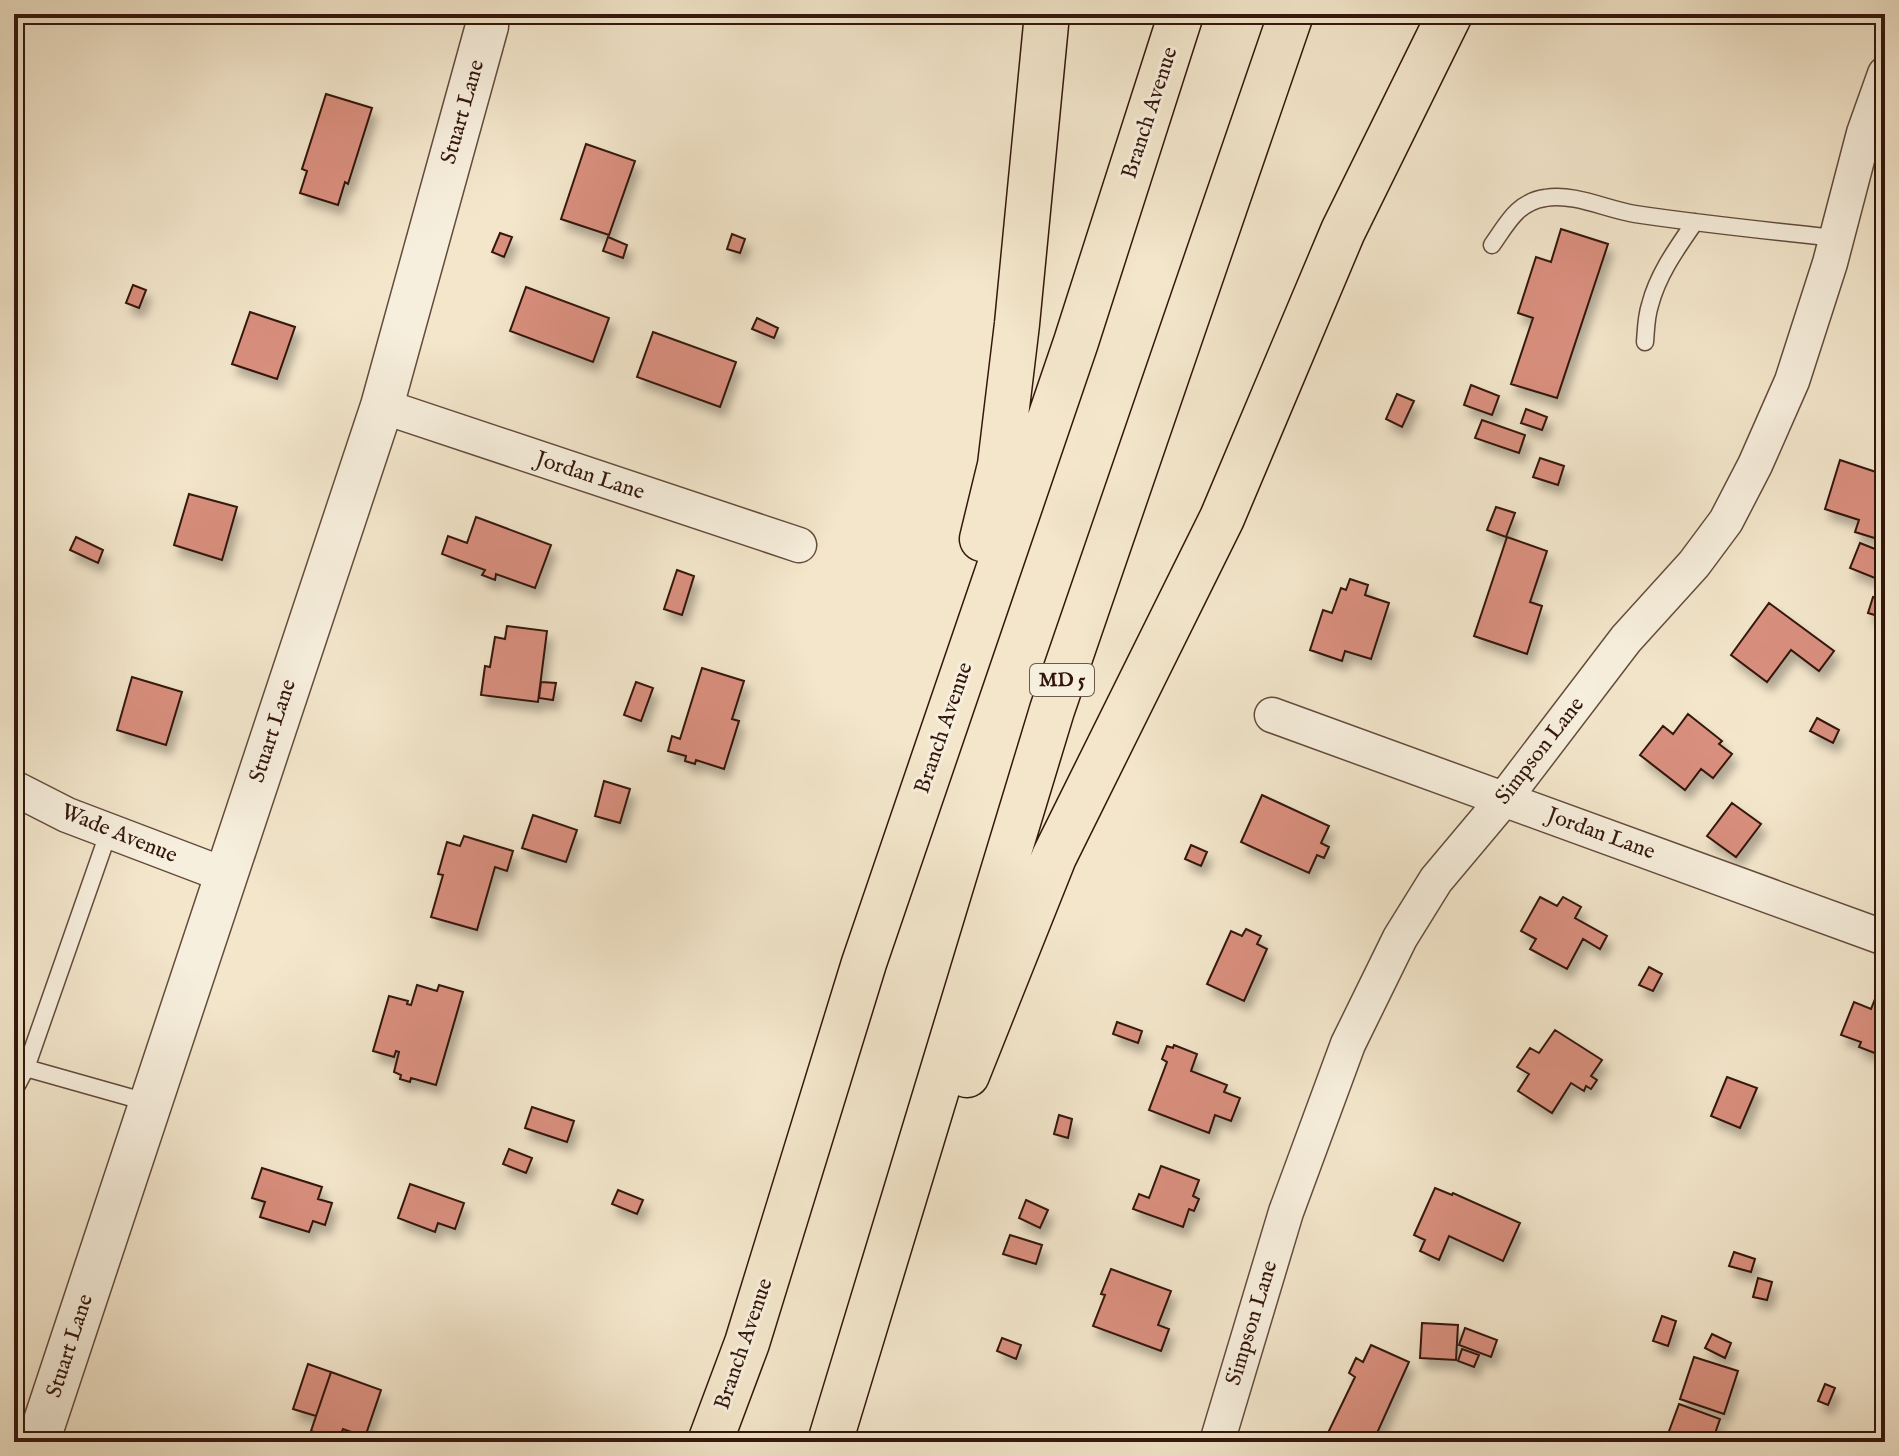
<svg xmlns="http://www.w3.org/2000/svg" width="1899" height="1456" viewBox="0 0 1899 1456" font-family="'IM FELL English',serif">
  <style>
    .building { fill: #d98f7e; stroke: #34170c; stroke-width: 2; filter: url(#shadow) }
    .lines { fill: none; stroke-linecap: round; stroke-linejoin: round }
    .service-casing { stroke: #644b3c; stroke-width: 19 }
    .minor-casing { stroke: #644b3c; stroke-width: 37 }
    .tertiary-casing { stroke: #644b3c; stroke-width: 45 }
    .motorway-casing { stroke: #34170c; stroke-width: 47 }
    .service { stroke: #f7efdd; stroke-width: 16 }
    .minor { stroke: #f7efdd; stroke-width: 34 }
    .tertiary { stroke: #f7efdd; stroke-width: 42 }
    .motorway { stroke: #f3e6cb; stroke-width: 44 }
    .labels { text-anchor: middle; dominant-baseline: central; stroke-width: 6; stroke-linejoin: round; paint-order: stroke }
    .shield { fill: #f7efdd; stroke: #6e584b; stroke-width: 2 }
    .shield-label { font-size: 20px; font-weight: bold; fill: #34170c }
    .street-label { font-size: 22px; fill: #34170c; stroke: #f7efdd }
  </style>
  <defs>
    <filter id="shadow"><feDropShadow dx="5" dy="9" stdDeviation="4" flood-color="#0004"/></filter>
  </defs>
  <rect width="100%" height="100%" fill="#f3e6cb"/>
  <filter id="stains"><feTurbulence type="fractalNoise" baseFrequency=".0025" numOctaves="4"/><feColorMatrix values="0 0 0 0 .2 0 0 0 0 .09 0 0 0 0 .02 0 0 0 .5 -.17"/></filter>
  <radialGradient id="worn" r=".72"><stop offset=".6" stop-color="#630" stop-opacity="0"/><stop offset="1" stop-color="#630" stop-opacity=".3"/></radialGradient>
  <path class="building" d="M326 94 372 108 348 184 345 182 338 205 300 193 307 171 302 169Z
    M586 144 635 161 609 235 561 219Z
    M1561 229 1608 244 1557 398 1511 384 1533 318 1518 313 1536 257 1551 262Z
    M500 233 512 237 504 257 492 252Z
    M732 234 745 239 740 253 727 249Z
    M608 237 627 245 623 258 603 251Z
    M133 285 146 290 139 308 126 303Z
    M526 287 609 318 593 362 510 331Z
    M250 312 295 327 277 379 232 364Z
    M757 318 778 328 774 338 752 329Z
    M653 332 736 362 720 407 637 377Z
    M1471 385 1499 396 1492 415 1464 405Z
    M1397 394 1414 401 1402 427 1386 419Z
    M1526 409 1547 417 1542 430 1521 423Z
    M1482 420 1525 435 1519 453 1475 438Z
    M1540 458 1564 466 1558 485 1533 477Z
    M1840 460 1885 475V526L1881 540 1855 532 1859 520 1825 509Z
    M189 494 237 507 222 560 174 545Z
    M1496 507 1515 513 1506 537 1487 530Z
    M476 517 551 545 535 588 496 574 495 580 482 575 485 570 442 554 448 536 467 543Z
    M76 537 103 550 98 563 70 550Z
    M1507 537 1547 551 1530 602 1542 606 1527 654 1474 636Z
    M1860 543 1885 553V582L1850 568Z
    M677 570 694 576 682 615 664 609Z
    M1350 579 1368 585 1365 595 1389 603 1371 659 1345 651 1342 661 1310 650 1323 610 1332 613 1341 588 1346 590Z
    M1873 597 1883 600 1878 616 1868 613Z
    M1769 603 1834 651 1819 671 1791 650 1767 682 1731 655Z
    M507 626 547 631 538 702 481 695 485 666 490 667 495 637 505 639Z
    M702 668 744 681 732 719 739 721 724 769 696 760 695 764 685 761 686 756 668 751 672 736 680 739Z
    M132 677 182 692 166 745 117 730Z
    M541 682 556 683 553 700 539 698Z
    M636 682 653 688 641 721 624 715Z
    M1688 714 1722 741 1719 744 1732 754 1713 778 1701 769 1685 790 1640 755 1663 726 1673 734Z
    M1817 718 1839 730 1833 743 1810 731Z
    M604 781 630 789 620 823 595 816Z
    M1262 795 1329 826 1321 843 1329 847 1324 858 1317 855 1309 873 1241 842Z
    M1732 803 1761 824 1736 857 1707 836Z
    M533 815 577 830 566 862 522 848Z
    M464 836 513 851 507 871 495 867 477 930 431 917 443 875 438 874 447 842 460 846Z
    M1191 845 1207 852 1201 866 1185 859Z
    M1540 897 1557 906 1563 897 1581 907 1575 918 1607 936 1600 949 1583 939 1567 969 1530 949 1536 939 1521 931Z
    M1246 929 1261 936 1257 944 1267 949 1244 1001 1207 984 1231 931 1242 936Z
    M1649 967 1662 974 1653 991 1639 985Z
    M417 985 437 991 439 985 463 992 436 1085 411 1078 410 1082 400 1079 401 1075 394 1072 399 1052 396 1051 394 1057 373 1051 389 996 408 1001 407 1004 411 1005Z
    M1875 999 1885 1003V1057L1859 1047 1861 1042 1841 1035 1854 1002 1871 1009Z
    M1117 1022 1142 1031 1138 1043 1113 1034Z
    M1555 1030 1602 1060 1591 1076 1597 1080 1591 1089 1586 1086 1584 1091 1571 1083 1552 1113 1518 1091 1529 1074 1517 1067 1530 1048 1539 1053Z
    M1174 1045 1197 1054 1191 1071 1227 1085 1224 1092 1240 1098 1231 1121 1215 1115 1209 1133 1149 1110 1167 1062 1162 1059 1167 1046 1173 1048Z
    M1727 1077 1757 1088 1740 1128 1711 1116Z
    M532 1107 574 1121 567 1142 525 1128Z
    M1059 1115 1072 1119 1068 1138 1054 1134Z
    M509 1149 532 1158 526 1173 503 1164Z
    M1161 1166 1199 1180 1193 1196 1199 1199 1194 1211 1189 1209 1183 1227 1133 1209 1139 1194 1149 1198Z
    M262 1168 322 1187 318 1199 332 1203 325 1225 313 1221 309 1232 260 1217 265 1202 252 1198Z
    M410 1184 464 1203 455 1229 438 1223 435 1232 398 1218Z
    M1435 1188 1452 1195 1453 1193 1520 1223 1503 1261 1449 1236 1439 1260 1420 1251 1425 1240 1414 1235Z
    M618 1190 643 1200 637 1214 612 1204Z
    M1026 1200 1048 1210 1040 1228 1019 1218Z
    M1010 1235 1042 1245 1036 1264 1003 1254Z
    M1734 1252 1755 1259 1751 1272 1729 1266Z
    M1111 1269 1171 1291 1158 1325 1169 1329 1161 1351 1093 1326 1105 1295 1101 1294Z
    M1758 1278 1772 1282 1767 1300 1753 1297Z
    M1662 1316 1676 1321 1668 1346 1653 1341Z
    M1422 1323 1458 1325 1456 1360 1420 1358Z
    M1465 1328 1497 1340 1491 1357 1459 1345Z
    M1712 1334 1731 1343 1725 1358 1705 1348Z
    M1002 1338 1021 1345 1016 1359 997 1351Z
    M1371 1345 1409 1362 1373 1442H1331L1325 1439 1355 1377 1349 1373 1356 1358 1363 1362Z
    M1462 1349 1479 1355 1474 1367 1458 1361Z
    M1694 1357 1738 1371 1724 1414 1680 1399Z
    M308 1364 331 1372 316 1416 293 1409Z
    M331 1372 381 1390 365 1437 343 1429 338 1441 311 1431Z
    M1825 1384 1835 1388 1828 1405 1818 1401Z
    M1679 1404 1720 1419 1712 1442H1665Z"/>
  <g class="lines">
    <g class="service-casing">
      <path id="service" d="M1492 245C1507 224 1517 202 1545 198 1575 193 1605 209 1635 214 1702 224 1769 231 1836 238
        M1645 342C1646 330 1646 317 1650 305 1658 274 1677 248 1695 222
        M14 1062 26 1068 150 1103
        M14 1091 26 1068 109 831"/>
    </g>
    <g class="minor-casing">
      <path id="minor" d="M382 406 799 545
        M1272 715 1885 938
        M14 788 67 815 225 875
        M1217 1442 1286 1212 1348 1044 1400 938 1436 880 1504 799 1626 639 1694 564 1726 521 1755 465 1792 381 1830 263 1864 133 1885 74"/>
    </g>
    <g class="tertiary-casing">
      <path id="tertiary" d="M38 1442 382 406 487 26V14"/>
    </g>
    <g class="motorway-casing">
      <path id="motorway" d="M982 539 1000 465 1017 324 1047 14
        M967 1075 1054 857 1222 518 1343 231 1450 14
        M710 1442 747 1343 864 963 1076 342 1181 14
        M830 1442 1052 710 1291 14"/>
    </g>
    <use href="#service" class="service"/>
    <use href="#minor" class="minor"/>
    <use href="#tertiary" class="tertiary"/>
    <use href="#motorway" class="motorway"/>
  </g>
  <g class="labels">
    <rect class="shield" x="1030" y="664" width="64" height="32" rx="6"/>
    <g class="shield-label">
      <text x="1062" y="680">MD 5</text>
    </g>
    <g class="street-label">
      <text transform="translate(463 112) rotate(-74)">Stuart Lane</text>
      <text transform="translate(1150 113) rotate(-72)">Branch Avenue</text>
      <text transform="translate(590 476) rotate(18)">Jordan Lane</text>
      <text transform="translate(944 728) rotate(-71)">Branch Avenue</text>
      <text transform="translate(273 731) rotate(-72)">Stuart Lane</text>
      <text transform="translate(1540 751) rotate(-52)">Simpson Lane</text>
      <text transform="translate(119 834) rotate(22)">Wade Avenue</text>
      <text transform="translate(1601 834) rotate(20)">Jordan Lane</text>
      <text transform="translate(1252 1323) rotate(-73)">Simpson Lane</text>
      <text transform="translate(744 1344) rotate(-71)">Branch Avenue</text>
      <text transform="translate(70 1346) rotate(-72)">Stuart Lane</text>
    </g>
  </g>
  <rect width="1899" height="1456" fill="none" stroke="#f3e6cb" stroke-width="48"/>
  <rect x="16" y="16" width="1867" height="1424" fill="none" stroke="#34170c" stroke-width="4"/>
  <rect x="24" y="24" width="1851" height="1408" fill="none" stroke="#34170c" stroke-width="2"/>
  <rect width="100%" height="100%" filter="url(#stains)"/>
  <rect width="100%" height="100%" fill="url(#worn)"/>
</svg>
